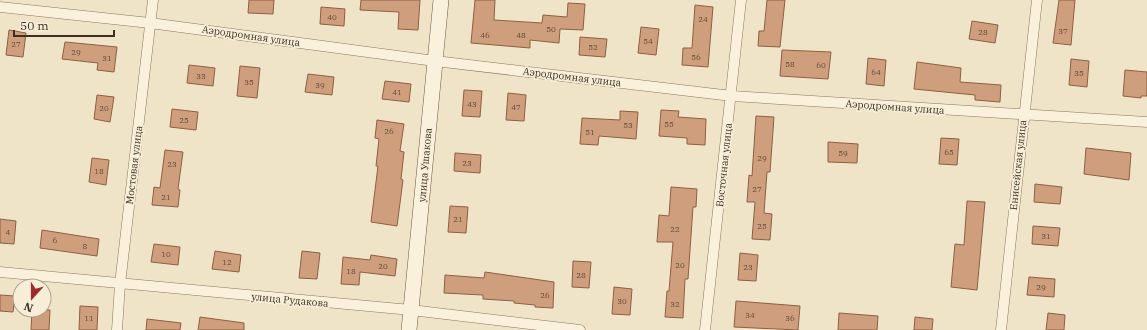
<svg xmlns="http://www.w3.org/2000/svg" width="1147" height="330" viewBox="0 0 1147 330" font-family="'IBM Plex Serif',serif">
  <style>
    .building { fill: #cf9f7d; stroke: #8d5f41 }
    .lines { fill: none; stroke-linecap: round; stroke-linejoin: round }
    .street-casing { stroke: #8d765c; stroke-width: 11 }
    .secondary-casing { stroke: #6f573f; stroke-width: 16 }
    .street { stroke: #faf1dc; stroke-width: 10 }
    .secondary { stroke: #faf1dc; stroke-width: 15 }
    .labels { text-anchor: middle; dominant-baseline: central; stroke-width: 3.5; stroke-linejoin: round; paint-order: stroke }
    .number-label { font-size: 8px; fill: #624a37 }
    .street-label { font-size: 10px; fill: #3d2e20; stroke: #f7eed8 }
  </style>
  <rect width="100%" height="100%" fill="#f0e4c8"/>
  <path class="building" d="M249 0H274L273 14 248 13Z
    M361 0H420L418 30 398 29 399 12 360 10Z
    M475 0H495L494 20 542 23 543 15 567 17 568 3 585 4 583 30 560 29 559 43 530 40V48L471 43Z
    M767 0H785L780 47 758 46 759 31H764Z
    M1059 0H1075L1071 45 1053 43Z
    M695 5 713 7 708 67 682 65 683 48H692Z
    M321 7 345 9 344 26 320 24Z
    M972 21 998 25 995 43 969 39Z
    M641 27 659 29 656 55 638 53Z
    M9 30 26 33 23 57 6 55Z
    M580 37 607 39 605 57 579 55Z
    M65 42 117 47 114 72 97 70 98 63 62 59Z
    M782 50 831 52 828 79 780 76Z
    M868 58 886 60 884 86 866 84Z
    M1071 59 1089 61 1087 87 1069 85Z
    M917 62 961 68 960 82 1001 85 1000 102 975 100V95L914 89Z
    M189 65 215 68 213 86 187 83Z
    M240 66 260 68 257 98 237 96Z
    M1125 70 1147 72V96H1141V98L1123 96Z
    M308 74 334 77 332 95 305 92Z
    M385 81 411 84 409 102 382 99Z
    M464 90 482 91 480 117 462 116Z
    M508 93 526 95 524 121 506 120Z
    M97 95 114 97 110 122 94 119Z
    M172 109 198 112 196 130 170 127Z
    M661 110 679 111 678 117 706 119 705 145 687 144V138L659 136Z
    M620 111 638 112 636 139 599 136 598 145 580 144 582 118 620 120Z
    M756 116 774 117 770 172H767L764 213 772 214 770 240 752 239 755 202H747L749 175 752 176Z
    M377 120 404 124 400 151 404 152 401 179 403 180 397 226 371 222 378 166H376L379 139 375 138Z
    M941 138 959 139 957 165 939 164Z
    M828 142 858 144 857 163 828 162Z
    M1086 148 1131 153 1129 180 1084 174Z
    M165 150 183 152 178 189 180 190 178 207 152 205 154 187 160 188Z
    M455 153 481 155 480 173 454 171Z
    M92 158 109 160 106 185 89 182Z
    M1035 184 1062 187 1060 204 1034 202Z
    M671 187 697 189 696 207H693L688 279H685L683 318 665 317 667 291H669L673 242H657L659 215 669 216Z
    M967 201 985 202 977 290 951 287 955 244 964 245Z
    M450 206 468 207 466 233 448 232Z
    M0 219 16 221 14 244 0 243Z
    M1033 226 1060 228 1058 246 1032 244Z
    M42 230 99 239 97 256 40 248Z
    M154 244 180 247 178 265 151 262Z
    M215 251 241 255 239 272 212 269Z
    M302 251 320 253 317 279 299 278Z
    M740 253 758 255 756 281 738 280Z
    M371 255 397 259 395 276 360 272 359 285 341 284 343 257 370 260Z
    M573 261 591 262 589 288 572 287Z
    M485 272 554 282 553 308 535 307V305L514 303V301L483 299V295L444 293 445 275 484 278Z
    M1029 277 1055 279 1054 297 1027 295Z
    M614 287 632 289 630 315 612 314Z
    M0 295 15 296 13 312 0 311Z
    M736 301 800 306 798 330 734 327Z
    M80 306 98 307 97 330H79Z
    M32 310H50L49 330H31Z
    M839 313 878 316 877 330H838Z
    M1048 313 1065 315 1064 330H1046Z
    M200 317 244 323V330H198Z
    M915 317 933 319 932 330H914Z
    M147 319 181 323 180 330H146Z"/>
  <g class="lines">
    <g class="street-casing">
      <path id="street" d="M0 7 150 23 435 61 732 96 1147 122
        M0 272 411 310 580 330
        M117 330 120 284 153 0
        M705 330 741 0
        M1001 330 1037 0"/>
    </g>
    <g class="secondary-casing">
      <path id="secondary" d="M409 330 441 0"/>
    </g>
    <use href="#street" class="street"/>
    <use href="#secondary" class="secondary"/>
  </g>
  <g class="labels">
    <g class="number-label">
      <text x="332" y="17">40</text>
      <text x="703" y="19">24</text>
      <text x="551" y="29">50</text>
      <text x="1063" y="31">37</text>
      <text x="983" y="32">28</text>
      <text x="485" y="35">46</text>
      <text x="521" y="35">48</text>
      <text x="648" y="41">54</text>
      <text x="16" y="44">27</text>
      <text x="593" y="47">52</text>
      <text x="76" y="52">29</text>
      <text x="696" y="57">56</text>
      <text x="107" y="58">31</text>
      <text x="790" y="64">58</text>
      <text x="821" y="65">60</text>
      <text x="876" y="72">64</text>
      <text x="1079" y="73">35</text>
      <text x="201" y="76">33</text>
      <text x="249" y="82">35</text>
      <text x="320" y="85">39</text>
      <text x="397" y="92">41</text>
      <text x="472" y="104">43</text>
      <text x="516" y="107">47</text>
      <text x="104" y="108">20</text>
      <text x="184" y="120">25</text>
      <text x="669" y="124">55</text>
      <text x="628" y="125">53</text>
      <text x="389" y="131">26</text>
      <text x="590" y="132">51</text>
      <text x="949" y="152">65</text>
      <text x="843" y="153">59</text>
      <text x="762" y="158">29</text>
      <text x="467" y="163">23</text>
      <text x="172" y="164">23</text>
      <text x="99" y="171">18</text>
      <text x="757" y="189">27</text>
      <text x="166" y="197">21</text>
      <text x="458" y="219">21</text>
      <text x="762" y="226">25</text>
      <text x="675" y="229">22</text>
      <text x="8" y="232">4</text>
      <text x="1046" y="236">31</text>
      <text x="55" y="240">6</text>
      <text x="85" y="246">8</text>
      <text x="166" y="254">10</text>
      <text x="227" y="262">12</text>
      <text x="680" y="265">20</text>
      <text x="383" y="266">20</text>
      <text x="748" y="267">23</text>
      <text x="351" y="271">18</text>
      <text x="581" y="275">28</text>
      <text x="1041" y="287">29</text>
      <text x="545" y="295">26</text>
      <text x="622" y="301">30</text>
      <text x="675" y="304">32</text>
      <text x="750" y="315">34</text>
      <text x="89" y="318">11</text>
      <text x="790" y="318">36</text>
    </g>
    <g class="street-label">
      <text transform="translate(251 36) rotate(8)">Аэродромная улица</text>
      <text transform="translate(572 77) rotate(7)">Аэродромная улица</text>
      <text transform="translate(895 107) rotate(4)">Аэродромная улица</text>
      <text transform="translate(134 165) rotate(-83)">Мостовая улица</text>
      <text transform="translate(425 165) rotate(-85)">улица Ушакова</text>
      <text transform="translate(724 165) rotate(-84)">Восточная улица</text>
      <text transform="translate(1018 165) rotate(-84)">Енисейская улица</text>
      <text transform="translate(290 300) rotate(5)">улица Рудакова</text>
    </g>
  </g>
  <g transform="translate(32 298) rotate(201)"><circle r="19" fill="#f7eed8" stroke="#ada18e"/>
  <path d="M0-3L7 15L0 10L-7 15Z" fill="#9e2a2b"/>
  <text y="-6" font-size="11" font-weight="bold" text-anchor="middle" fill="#3d2e20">N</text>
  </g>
  <path d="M14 30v6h100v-6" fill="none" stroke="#3d2e20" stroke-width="2"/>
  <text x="20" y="30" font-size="12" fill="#3d2e20" stroke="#f7eed8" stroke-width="3" paint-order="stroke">50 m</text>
</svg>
